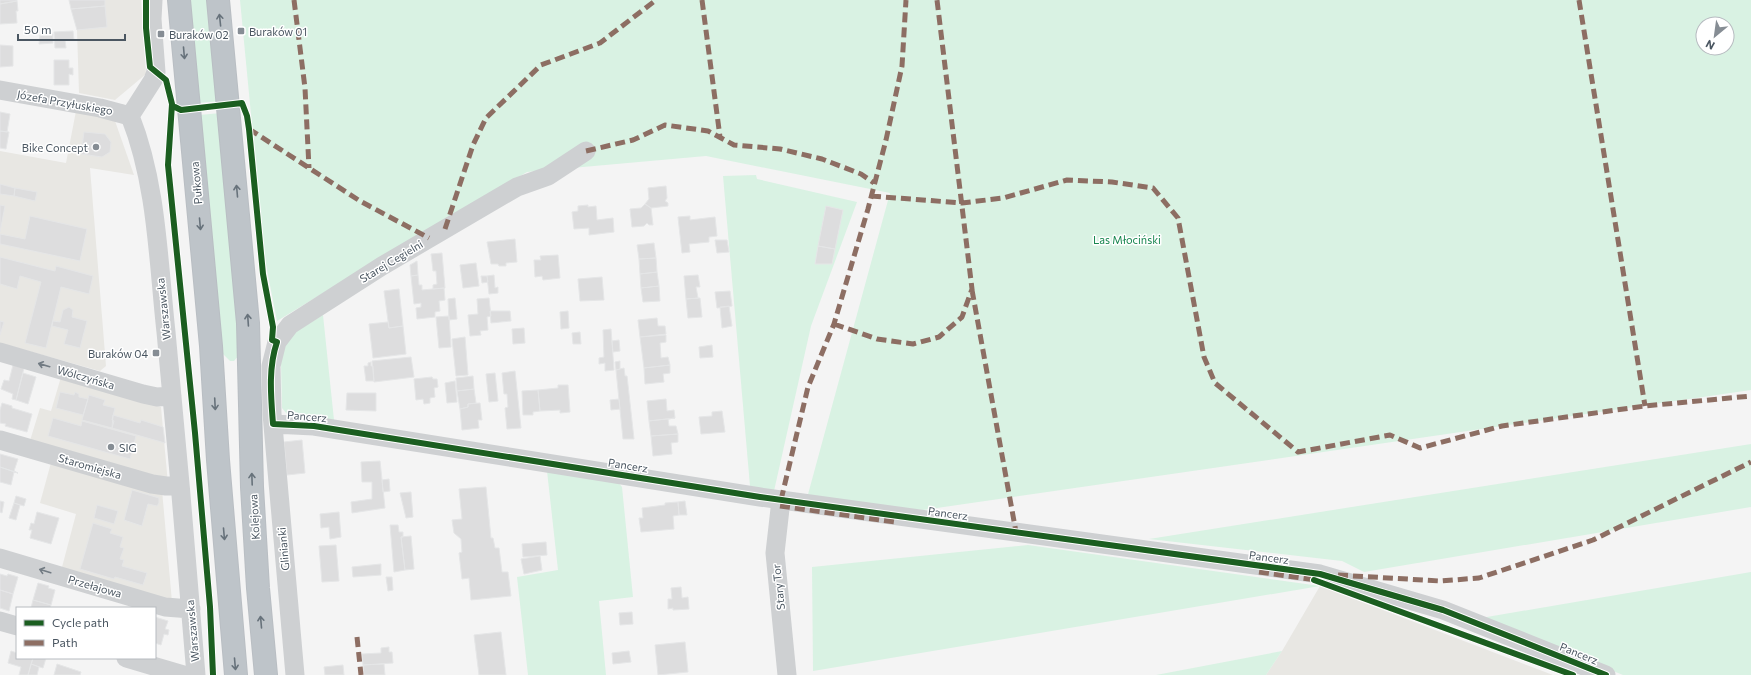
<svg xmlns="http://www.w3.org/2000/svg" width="1751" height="675" viewBox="0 0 1751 675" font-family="Commissioner,sans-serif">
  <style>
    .commercial { fill: #e8e7e3 }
    .green { fill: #d9f2e3; fill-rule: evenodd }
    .building { fill: #ddddde; stroke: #e5e6e7 }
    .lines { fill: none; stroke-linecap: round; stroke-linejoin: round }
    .highway-casing { stroke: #b9bec3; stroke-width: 24 }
    .minor { stroke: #ced0d2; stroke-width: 19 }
    .highway { stroke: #bec4c9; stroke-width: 22 }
    .quiet { stroke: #8d6e63; stroke-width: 5; stroke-dasharray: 10 5; stroke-linecap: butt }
    .cycleway-casing { stroke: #fff; stroke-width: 8 }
    .cycleway { stroke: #1b5e20; stroke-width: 6 }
    .oneway { stroke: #67727b }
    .oneway2 { stroke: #727b83 }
    .poi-dot { fill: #868d94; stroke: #fff; stroke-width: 1.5 }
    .labels { text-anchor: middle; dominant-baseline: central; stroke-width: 3; stroke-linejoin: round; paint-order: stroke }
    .poi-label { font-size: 11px; fill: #4a5661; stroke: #fff; text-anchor: start }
    .street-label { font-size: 11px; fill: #4a5661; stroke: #fff }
    .park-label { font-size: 11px; fill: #17864f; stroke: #fff }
  </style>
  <rect width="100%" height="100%" fill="#f4f4f4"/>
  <path class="commercial" d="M69 0H141L146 74 115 100 79 93 77 30Z
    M76 111 115 121 134 175 90 168 106 366 100 371 0 343V151L66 163Z
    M61 377 161 407 168 484 29 444 40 408 51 411Z
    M52 459 162 490 172 602 61 571 76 514 40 503Z
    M1320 586 1553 675H1266L1282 651Z"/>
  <path class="green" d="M188 0H210L221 101 198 103Z
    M240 0H1751V390L923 510 807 498 890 193 706 156 527 172 371 264 277 321 265 260ZM1703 24H1727V48H1703Z
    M221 113 240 354 234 361H230L222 353 199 115Z
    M756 175 757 179 857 202 811 326 774 491 750 486 723 176Z
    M323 315 334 420 287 414 282 408 281 363 287 337Z
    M1751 444V507L1364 572 1342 561 1149 539Z
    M547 471 616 480 622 487 633 597 599 601 606 675H528L517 577 558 570Z
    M1028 545 1320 586 813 671 812 567Z
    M1751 572V675H1623L1481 618Z
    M1282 651 1266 675H1156Z"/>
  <path class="building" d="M0 0H17V1L0 4Z
    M69 0H105V6L71 9Z
    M17 1 18 11H16L17 23 0 24V4Z
    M105 6 107 27 77 30 71 9Z
    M73 31 74 40H65L66 48H55L54 32Z
    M53 34V43L39 44 40 35Z
    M0 45 13 46V66L0 67Z
    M54 60H69V68H73V75L69 74V85H54Z
    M0 112 10 114 7 132 0 131Z
    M0 131 9 132 6 149 0 148Z
    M84 132 105 134 111 142 110 152 102 157 81 154Z
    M0 184 15 188 14 196 0 194Z
    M666 186 667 198 665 201 668 203V206L651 208 645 204 649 199 648 188Z
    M15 188 37 192 35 201 14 196Z
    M645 204 651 208 653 225H649L647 223 644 226 632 227 630 209 641 208Z
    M0 205 5 206 0 232Z
    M588 205V207L596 206 597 220 613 218 614 232 589 235V228L574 229 572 212 578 211V206Z
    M826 206 843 210 835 249 818 246Z
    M30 216 87 229 80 261 0 244V234L25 239Z
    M690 216V220L715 217 717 236 709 237V242L689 244 690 252 682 253 678 217Z
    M515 239 517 262 506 263V266H499L498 264H491L487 242Z
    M715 240H727L729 252 717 253Z
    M654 243 656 258 639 259 637 245Z
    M818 246 835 249 832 264H815Z
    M442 253 445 288 433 289V285L437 284 436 271H433L431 254Z
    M558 255 560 278 543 280 542 276 535 277 534 260H541L540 256Z
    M0 257 55 271 56 266 93 276 89 294 61 287 46 348 25 343 41 282 20 276 17 289 0 284Z
    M656 258 657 272 640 274 639 259Z
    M417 261 418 275 411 276 410 265Z
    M476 263 479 286 463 288 460 265Z
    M657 272 659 286 641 288 640 274Z
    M418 275 419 285H422V290L444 288 445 300 439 301 440 311 435 312V317L417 319 416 308 421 307V303L414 304 411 276Z
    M494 275 495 288 498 287V293L489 294 487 276Z
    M698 275 700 287H696L698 298 686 299 684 276Z
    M481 276H487L488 282 482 283Z
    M602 277 604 300 580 301 578 279Z
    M659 286 660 301 643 302 641 288Z
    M399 289 403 326 389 328 384 291Z
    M730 291 732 306 717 308 715 292Z
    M455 298 457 319 449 320 448 299Z
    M489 298 491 316 487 317 488 330 480 331 481 335 470 336 468 315 478 314 477 299Z
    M700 298 702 317 688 318 686 299Z
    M729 306 732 326 722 328 720 307Z
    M69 307 73 310 72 317 87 321 80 348 64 344 68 330 52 326 53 321 60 322 63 310Z
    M490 311H510L511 321 491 323Z
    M568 311 569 328 561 329 560 312Z
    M449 316 451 347 439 348 436 317Z
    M657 318 658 326H665L666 334 640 337 638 320Z
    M0 321 4 322 0 335Z
    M388 322 389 328 403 326 406 354 373 358 369 324Z
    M524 328 525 343 513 344 512 329Z
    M611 329 614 370 605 371V363L599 364V358L604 357 603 330Z
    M580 332 581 344H573L572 333Z
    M666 335V342L660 343 661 358 668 357 670 365 644 368 640 337Z
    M465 337 468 375 456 376 452 339Z
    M619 340 620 351 613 352 612 341Z
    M712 345 713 357 700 358 699 347Z
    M411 357 414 377 374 382 372 361Z
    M620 361V369L616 370 615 362Z
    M371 362V366H373L374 381H366L364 366H368V363Z
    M13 365 24 368 16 400 12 399 13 394 1 389 4 380 9 381Z
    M670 365V373L663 374 664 382 645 384 644 368Z
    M624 368 625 376H627L634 439H623L616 370Z
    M515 371 521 428 507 429 505 408 508 407 507 394H504L502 373Z
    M23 373 36 377 28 404 16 400Z
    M495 373 498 401 489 402 486 374Z
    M473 376 474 389 457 391 456 378Z
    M432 377 433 379H437L438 387 434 388 435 397 430 398V403L424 404 423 399 416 400 414 379Z
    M455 381 457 402 447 403 445 383Z
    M558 385H568L570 412 560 413V410L540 411 538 390 558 388Z
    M474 389 476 403 468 404V407L460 409 457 391Z
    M538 390 540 411 533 412V415H523L522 391Z
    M60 392 74 395 75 392 79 394V397L88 399 83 415 56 408Z
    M347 393H376V411L346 410Z
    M89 395 105 400 103 405 115 408 112 420 114 421 112 428 82 420Z
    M619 399 620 409 611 410 610 400Z
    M666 399 667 411 674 410 675 418 649 421 647 401Z
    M2 403 12 406V408L32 414 27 432 5 426 6 424 0 423V410Z
    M480 403 482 420H478L479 428 462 430 460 409 468 407V404Z
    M722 411 725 432 701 434 699 417 712 416V412Z
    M113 415 140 423 141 420 163 427 165 443 112 428Z
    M53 418 81 426 82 421 136 436 130 459 48 436Z
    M675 418 668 419 669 426H676L678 434 651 436 649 421Z
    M678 434V442L671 443 672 454 653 456 651 436Z
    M302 440 305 473 287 475 284 442Z
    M0 454 18 459 14 471 18 473 0 467Z
    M380 461 385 508 352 513 351 502 372 499V482H362L361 462Z
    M0 467 18 473 14 472 11 485 0 482Z
    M389 479 390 491 383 492 382 480Z
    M486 487 491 538H493L495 548H499L502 572H508L511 596 471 600 469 578 462 579 459 553 462 552 461 539 454 533 452 520 462 519 459 489Z
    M132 490 159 498V503L157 506 148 504 142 526 124 520Z
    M411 492 413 517 406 518 400 493Z
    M16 496 26 499 24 506 14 503Z
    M0 501 4 502 2 513 0 512Z
    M685 501 687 515H679L678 502Z
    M678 502 679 515 673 516 674 529 641 532 639 518H643L642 508 665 505V503Z
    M14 503 20 505 16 520 9 518Z
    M97 505 118 511 114 524 94 518Z
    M37 512 59 518 51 544 30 538 32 530H29L31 523 34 524Z
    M339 512 341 537 330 539 329 527 321 528 320 514Z
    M93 523 112 529 110 533 123 537 120 547 124 548 120 559 124 560 122 566 147 573 143 585 115 577 114 579 80 569Z
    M390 525H398L399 532H403V537H401L405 570 394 572Z
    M411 536 414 569 405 570 401 537Z
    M546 542 547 555 523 557 522 544Z
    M336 545 339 581 322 582 319 546Z
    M540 556 542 570 524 574 521 559Z
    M381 564V575L353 577 352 567Z
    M0 574 7 576 8 574 18 577 13 594 0 590Z
    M386 577H392L393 590 388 591Z
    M38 583 49 586 48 588 55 590 51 605 33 600Z
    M681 587 682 598 688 597 689 609 673 610V608L668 609V599H672L671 588Z
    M0 590 13 594 9 611 0 608Z
    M33 600 51 605 50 608H31Z
    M632 612 633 624 620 625 619 613Z
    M155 617 168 621 165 629 169 630 168 635 164 634 161 645 155 643Z
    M501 632 506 675H479L474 635Z
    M685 642 688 672 658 675 655 645Z
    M389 647V652H392L393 663 363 665 362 654 381 653V648Z
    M11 651 17 653V658H33L28 675H19L21 667 8 663Z
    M629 651 631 662 613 664 612 653Z
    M33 658H46L43 668 31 664Z
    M31 664 39 667 37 675H28Z
    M57 664 81 672 80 675H54Z
    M384 664 385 675H364L363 665Z
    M343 665 344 675H325L324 667Z"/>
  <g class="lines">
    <g class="highway-casing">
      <path id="highway" d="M179 0 211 346 218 460 236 675
        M218 0 248 323 252 487 258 588 266 675"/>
    </g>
    <path class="minor" d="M0 90 100 108 130 116
      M130 116C157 184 158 259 166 332 177 446 187 561 196 675
      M130 116 153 80 156 72 152 19 153 0
      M0 352 143 394 157 397 172 396
      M273 424 314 426 760 497 1320 574 1443 610 1606 675
      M0 440 152 484 166 486H180
      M781 500 775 553 787 675
      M0 558 165 607 191 609
      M0 621 17 626
      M126 658 184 675
      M295 675 272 414 271 366 277 342 290 325 382 266 517 187 548 176 586 151"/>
    <use href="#highway" class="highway"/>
    <path class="quiet" d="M294 0 305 88 309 168
      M702 0 720 137
      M1579 0 1645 406
      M249 129 360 201 429 238
      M586 151 633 140 665 125 708 131 734 145 780 149 822 159 861 174 874 183
      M871 196 962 203 1003 198 1067 180 1112 182 1153 188 1178 218 1204 357 1215 383 1298 452 1390 435 1420 448 1502 426 1645 406 1751 396
      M445 229 473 145 486 118 541 65 600 43 656 0
      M972 290 1016 532
      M834 324 877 339 913 344 939 337 962 317 972 289 937 0
      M781 500 808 387 834 324 868 209 886 140 902 66 906 0
      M780 506 895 522
      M1259 572 1316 580
      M1338 575 1440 581 1479 578 1593 540 1751 462
      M357 637 361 675"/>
    <g class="cycleway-casing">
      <path id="cycleway" d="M146 0V28L150 67 166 80 172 104 168 165 195 433 210 607 213 675
        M172 107H175L181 110 242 103 247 116 249 129 263 274 273 327 272 340 277 342C268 368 271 397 273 424L314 426 760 497 1320 574 1443 610 1606 675
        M1314 580 1573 675"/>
    </g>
    <use href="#cycleway" class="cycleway"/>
  </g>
  <defs><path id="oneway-shaft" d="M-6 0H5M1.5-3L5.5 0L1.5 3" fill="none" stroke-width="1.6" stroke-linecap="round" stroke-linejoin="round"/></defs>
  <g class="oneway">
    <use href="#oneway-shaft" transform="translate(220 20) rotate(-96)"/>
    <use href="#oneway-shaft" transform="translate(184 53) rotate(85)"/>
    <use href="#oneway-shaft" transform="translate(237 191) rotate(-95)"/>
    <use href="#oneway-shaft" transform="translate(200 224) rotate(85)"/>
    <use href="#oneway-shaft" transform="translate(248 320) rotate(-94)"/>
    <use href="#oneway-shaft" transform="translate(215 404) rotate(87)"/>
    <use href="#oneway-shaft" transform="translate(252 479) rotate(-92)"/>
    <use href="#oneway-shaft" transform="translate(224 534) rotate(85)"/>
    <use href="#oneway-shaft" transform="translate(261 622) rotate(-95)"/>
    <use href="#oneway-shaft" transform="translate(235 664) rotate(85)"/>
  </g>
  <g class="oneway2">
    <use href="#oneway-shaft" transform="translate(44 365) rotate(-164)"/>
    <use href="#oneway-shaft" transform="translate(45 571) rotate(-163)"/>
  </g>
  <g class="poi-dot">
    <rect x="237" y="27" width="8" height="8" rx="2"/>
    <rect x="157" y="30" width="8" height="8" rx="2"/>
    <circle cx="96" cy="147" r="4"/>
    <rect x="152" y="349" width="8" height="8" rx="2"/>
    <circle cx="111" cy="447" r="4"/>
  </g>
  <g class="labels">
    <g class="poi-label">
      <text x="249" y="31">Buraków 01</text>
      <text x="169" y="34">Buraków 02</text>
      <text x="88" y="147" text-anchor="end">Bike Concept</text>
      <text x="148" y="353" text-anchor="end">Buraków 04</text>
      <text x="119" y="447">SIG</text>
    </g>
    <g class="street-label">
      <text transform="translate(65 102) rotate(10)">Józefa Przyłuskiego</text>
      <text transform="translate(196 183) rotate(-95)">Pułkowa</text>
      <text transform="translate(391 261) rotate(-31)">Starej Cegielni</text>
      <text transform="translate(163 309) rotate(-96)">Warszawska</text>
      <text transform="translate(86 377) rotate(16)">Wólczyńska</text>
      <text transform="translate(307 416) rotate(5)">Pancerz</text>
      <text transform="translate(628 465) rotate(9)">Pancerz</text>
      <text transform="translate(90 466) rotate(16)">Staromiejska</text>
      <text transform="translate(948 513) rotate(8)">Pancerz</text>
      <text transform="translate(254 517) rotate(-93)">Kolejowa</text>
      <text transform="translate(283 549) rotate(-95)">Glinianki</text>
      <text transform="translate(1269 557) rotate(8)">Pancerz</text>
      <text transform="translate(95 586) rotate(16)">Przełajowa</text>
      <text transform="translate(778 587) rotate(-96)">Stary Tor</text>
      <text transform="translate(192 631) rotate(-95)">Warszawska</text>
      <text transform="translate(1579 653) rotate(22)">Pancerz</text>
    </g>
    <g class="park-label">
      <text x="1127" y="239">Las Młociński</text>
    </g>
  </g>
  <rect x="16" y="607" width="140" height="52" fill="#ffffff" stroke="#b7bbc0"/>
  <rect x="24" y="620" width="20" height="6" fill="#1b5e20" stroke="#b7bbc0"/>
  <text x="52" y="627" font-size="12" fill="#4a5661">Cycle path</text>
  <rect x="24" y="640" width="20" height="6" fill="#8d6e63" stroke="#b7bbc0"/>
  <text x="52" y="647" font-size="12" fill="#4a5661">Path</text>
  <g transform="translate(1715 36) rotate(209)"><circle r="19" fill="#ffffff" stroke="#b7bbc0"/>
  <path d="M0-3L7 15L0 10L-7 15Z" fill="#868d94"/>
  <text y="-6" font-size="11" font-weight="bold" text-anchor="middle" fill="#4a5661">N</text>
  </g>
  <path d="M18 34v6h107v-6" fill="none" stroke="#4a5661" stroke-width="2"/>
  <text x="24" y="34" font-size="12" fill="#4a5661" stroke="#ffffff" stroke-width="3" paint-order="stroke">50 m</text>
</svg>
